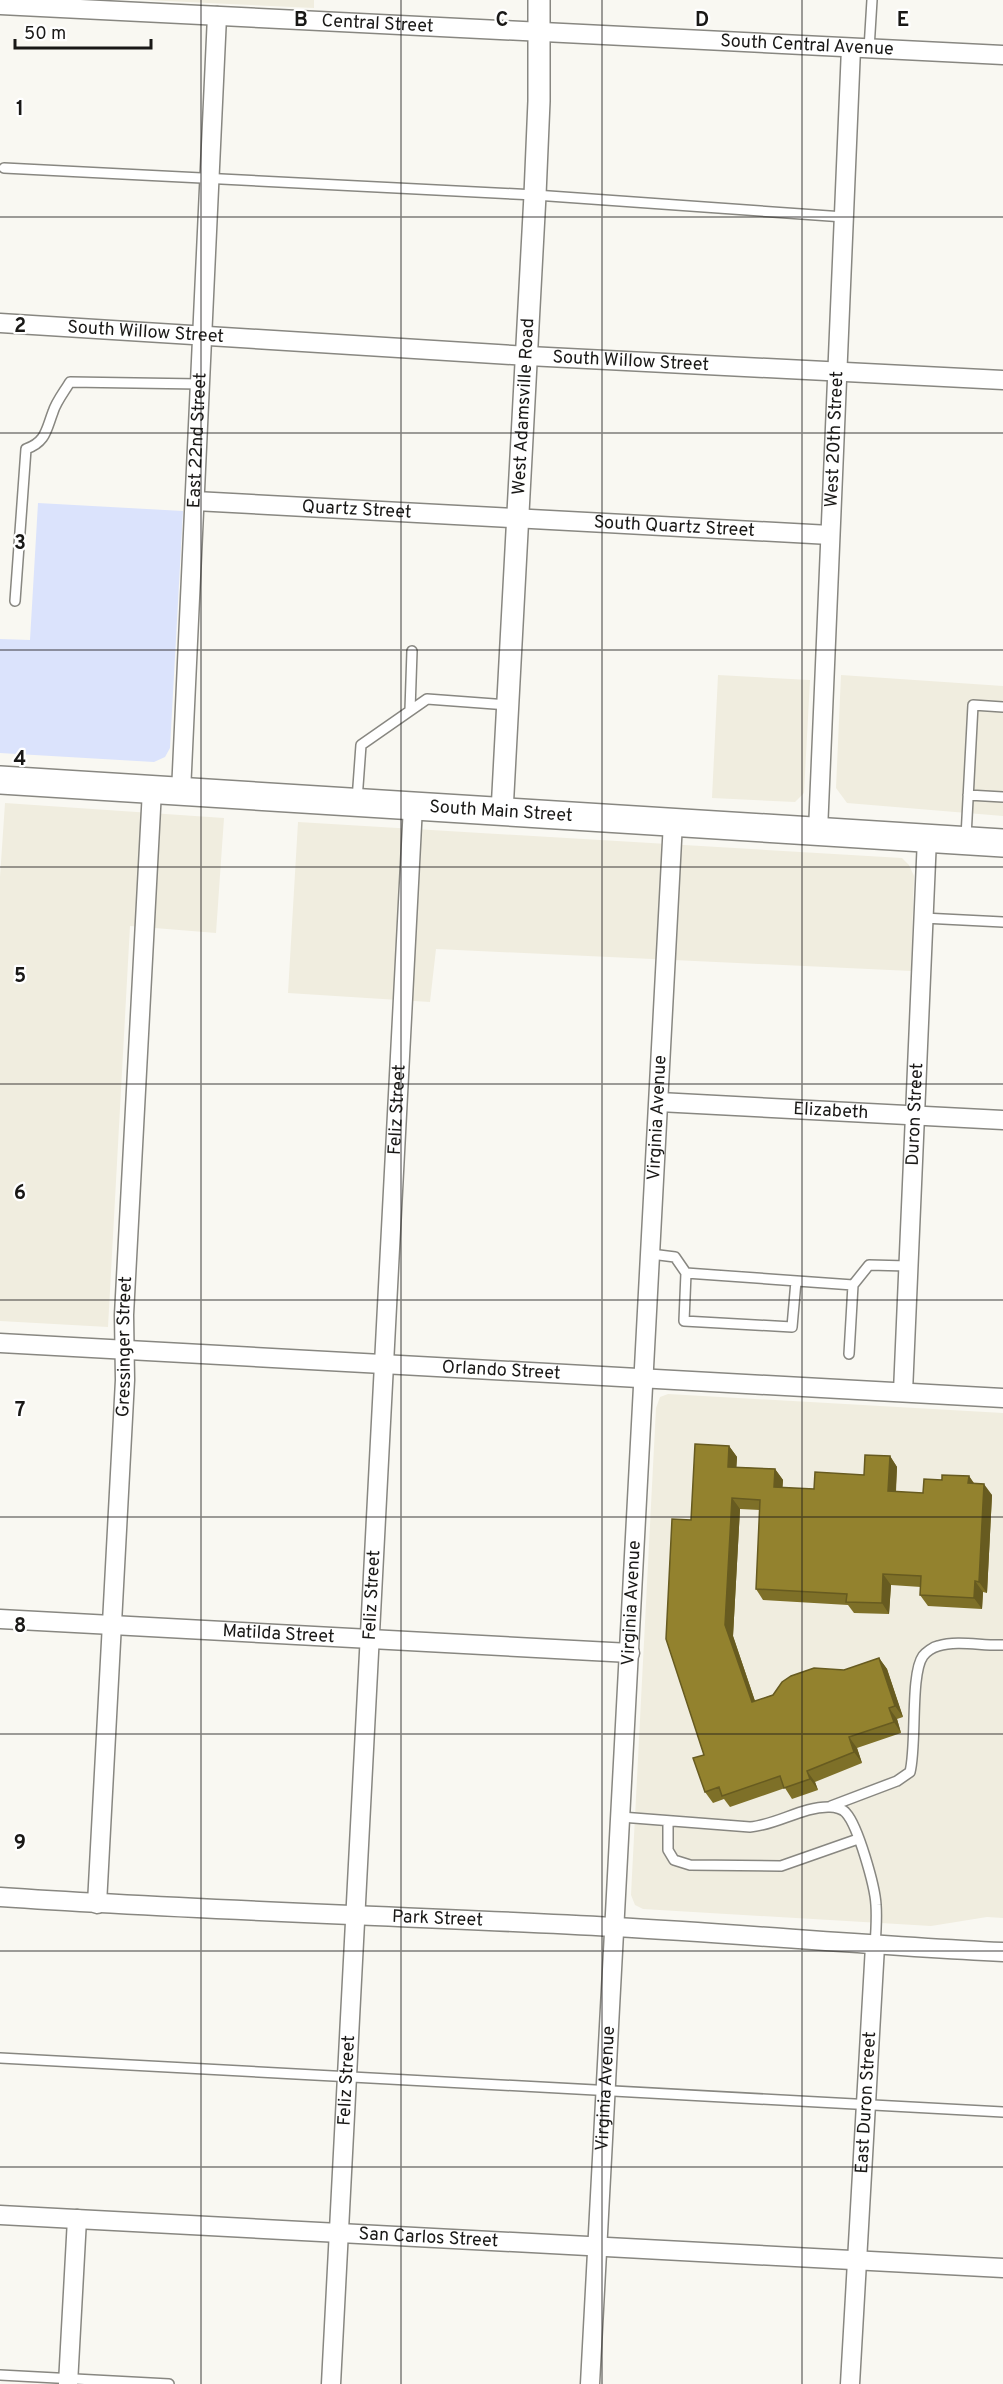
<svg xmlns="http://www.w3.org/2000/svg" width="1003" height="2384" viewBox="0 0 1003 2384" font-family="Overpass,sans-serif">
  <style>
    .built { fill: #f0eddf }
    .park { fill: #dbe3fc }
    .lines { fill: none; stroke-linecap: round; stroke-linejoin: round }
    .service-casing { stroke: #888781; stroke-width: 12 }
    .minor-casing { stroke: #888781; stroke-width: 21 }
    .tertiary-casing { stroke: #888781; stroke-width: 24 }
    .primary-casing { stroke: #888781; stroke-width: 30 }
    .service { stroke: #fff; stroke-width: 9 }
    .minor { stroke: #fff; stroke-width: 18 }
    .tertiary { stroke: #fff; stroke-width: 21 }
    .primary { stroke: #fff; stroke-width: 27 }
    .wall { fill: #7e7028 }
    .shaded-wall { fill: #675b20 }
    .building { fill: #93822e; stroke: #675b20; stroke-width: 1.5 }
    .grid { fill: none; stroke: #191816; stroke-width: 1.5; stroke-opacity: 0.55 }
    .labels { text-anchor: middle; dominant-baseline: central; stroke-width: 4.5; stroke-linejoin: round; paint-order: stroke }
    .street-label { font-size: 18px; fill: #191816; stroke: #fff }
    .grid-label { font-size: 20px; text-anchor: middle; font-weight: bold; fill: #191816; stroke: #fff; stroke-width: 4.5; stroke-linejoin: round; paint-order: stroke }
  </style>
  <rect width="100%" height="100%" fill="#f9f8f2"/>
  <path class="built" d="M145 0H314V8Z
    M718 675 810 680 804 793 795 802 712 798Z
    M841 675 1003 686V816L847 803 836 788Z
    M5 803 224 818 216 933 130 926 108 1327 0 1321V877Z
    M298 822 902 858 909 865 914 876 911 971 436 949 430 1002 288 993Z
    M668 1394 1003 1413V1918L987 1917 931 1926 643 1909 635 1905 631 1895 656 1408 660 1397Z"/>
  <path class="park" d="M38 503 183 511 170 748 165 757 154 762 0 753V639L30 640Z"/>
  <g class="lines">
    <g class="service-casing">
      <path id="service" d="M869 49 872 0
        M4 168 535 195 844 217
        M15 601 26 449C46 442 46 430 53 412 56 402 64 392 70 382L200 384
        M410 710 412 651
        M968 795 1003 797
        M357 800 361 745 427 699 508 705
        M966 837 973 705 1003 707
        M923 918 1003 922
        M651 1254 675 1257 686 1273
        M796 1281 792 1327 684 1321 686 1273 853 1285 869 1265 908 1266
        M849 1354 853 1285
        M831 1806 897 1781 910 1772C917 1745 910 1674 923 1656 926 1652 933 1647 938 1646 958 1640 982 1646 1003 1645
        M621 1817 750 1827C777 1825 803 1806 830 1807 835 1807 843 1809 846 1813 858 1826 875 1886 876 1905 877 1918 876 1932 875 1946
        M668 1821V1850L674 1860 690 1865 781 1866 858 1839
        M0 2058 1003 2112
        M0 2375 169 2384"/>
    </g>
    <g class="minor-casing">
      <g id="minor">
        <path id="s1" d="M0 5 1003 55"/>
        <path id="s2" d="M0 323 528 356 1003 380"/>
        <path id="s3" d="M195 501 830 535"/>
        <path id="s4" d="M181 792 217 16"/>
        <path id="s5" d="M818 831 851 48"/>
        <path id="s6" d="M659 1102 1003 1120"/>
        <path id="s7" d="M0 1343 1003 1398"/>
        <path id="s8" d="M903 1392 927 838"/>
        <path id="s9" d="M0 1619 630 1653"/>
        <path id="s10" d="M0 1897C205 1911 410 1916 615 1927 745 1934 873 1946 1003 1952"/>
        <path id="s11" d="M97 1904 125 1380 124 1315 152 790"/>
        <path id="s12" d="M0 2215 1003 2268"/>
        <path d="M68 2384 77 2219"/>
        <path id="s13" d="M331 2384 413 806"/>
        <path id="s14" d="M590 2384 673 822"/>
        <path id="s15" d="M850 2384 875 1946"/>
      </g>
    </g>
    <g class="tertiary-casing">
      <g id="tertiary">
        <path id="s16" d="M502 812 535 195 539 101V0"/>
      </g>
    </g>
    <g class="primary-casing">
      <g id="primary">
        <path id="s17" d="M0 780 1003 843"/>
      </g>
    </g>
    <use href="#service" class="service"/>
    <use href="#minor" class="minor"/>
    <use href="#tertiary" class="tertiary"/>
    <use href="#primary" class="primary"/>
  </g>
  <path class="wall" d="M729 1446 737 1457 736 1467 775 1469 783 1480 782 1488 814 1489 864 1475 890 1456 897 1467 896 1492 923 1493 942 1480 969 1476 974 1483 992 1495 987 1593 983 1592 982 1609 928 1606 920 1595 921 1587 891 1585 889 1614 854 1613 848 1605 763 1600 756 1589 760 1510 740 1509 733 1636 755 1701 879 1658 887 1669 903 1717 897 1719 901 1733 857 1748 862 1763 815 1782 818 1790 792 1799 785 1788 730 1807 724 1799 713 1803 705 1792 704 1755 691 1520Z"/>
  <path class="shaded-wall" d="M729 1446 737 1457 736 1478 728 1467Z
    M890 1456 897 1467 895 1502 888 1491Z
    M775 1469 783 1480 782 1498 774 1487Z
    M969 1476 976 1487 968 1483Z
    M984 1484 992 1495 987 1593 979 1582Z
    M732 1498 740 1509 733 1636 759 1713 752 1702 725 1625Z
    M883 1574 891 1585 889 1614 882 1603Z
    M975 1581 983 1592 982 1609 974 1598Z
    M879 1658 887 1669 903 1717 895 1706Z
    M889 1708 897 1719 901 1733 894 1722Z
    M849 1737 857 1748 862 1763 854 1752Z
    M807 1771 815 1782 818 1790 810 1779Z"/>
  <path class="building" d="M695 1444 729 1446 728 1467 775 1469 774 1487 814 1489 815 1472 864 1475 865 1455 890 1456 888 1491 923 1493 924 1479 942 1480V1475L969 1476 968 1483 984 1484 979 1582 975 1581 974 1598 920 1595 921 1576 883 1574 882 1603 846 1602 847 1594 756 1589 760 1500 732 1498 725 1625 752 1702 773 1695 782 1682 791 1676 814 1668 844 1670 879 1658 895 1706 889 1708 894 1722 849 1737 854 1752 807 1771 810 1779 784 1788 780 1776 722 1796 719 1787 705 1792 693 1758 704 1755 666 1639 672 1519 691 1520Z"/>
  <path class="grid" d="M201 0V2384M401 0V2384M602 0V2384M802 0V2384M0 217H1003M0 433H1003M0 650H1003M0 867H1003M0 1084H1003M0 1300H1003M0 1517H1003M0 1734H1003M0 1951H1003M0 2167H1003"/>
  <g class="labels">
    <g class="street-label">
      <text stroke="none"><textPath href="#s1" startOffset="378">Central Street</textPath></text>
      <text stroke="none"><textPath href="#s1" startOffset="808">South Central Avenue</textPath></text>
      <text stroke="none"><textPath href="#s2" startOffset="146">South Willow Street</textPath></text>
      <text stroke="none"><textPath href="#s2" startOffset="632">South Willow Street</textPath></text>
      <text stroke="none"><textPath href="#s16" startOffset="406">West Adamsville Road</textPath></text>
      <text stroke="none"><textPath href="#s5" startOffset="392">West 20th Street</textPath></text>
      <text stroke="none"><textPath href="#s4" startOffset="352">East 22nd Street</textPath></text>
      <text stroke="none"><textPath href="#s3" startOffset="162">Quartz Street</textPath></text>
      <text stroke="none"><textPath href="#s3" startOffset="480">South Quartz Street</textPath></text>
      <text stroke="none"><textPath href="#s17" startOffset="502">South Main Street</textPath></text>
      <text stroke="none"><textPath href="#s13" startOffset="1276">Feliz Street</textPath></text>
      <text stroke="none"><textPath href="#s6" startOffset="172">Elizabeth</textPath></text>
      <text stroke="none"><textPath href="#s8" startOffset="278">Duron Street</textPath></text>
      <text stroke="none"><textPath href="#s14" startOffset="1268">Virginia Avenue</textPath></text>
      <text stroke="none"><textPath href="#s11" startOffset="558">Gressinger Street</textPath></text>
      <text stroke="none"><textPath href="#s7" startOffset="502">Orlando Street</textPath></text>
      <text stroke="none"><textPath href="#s13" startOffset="790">Feliz Street</textPath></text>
      <text stroke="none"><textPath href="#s14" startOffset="782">Virginia Avenue</textPath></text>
      <text stroke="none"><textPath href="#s9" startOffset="279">Matilda Street</textPath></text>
      <text stroke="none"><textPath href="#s10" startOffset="438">Park Street</textPath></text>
      <text stroke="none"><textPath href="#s13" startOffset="304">Feliz Street</textPath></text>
      <text stroke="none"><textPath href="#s14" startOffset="296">Virginia Avenue</textPath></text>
      <text stroke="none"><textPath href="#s15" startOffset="282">East Duron Street</textPath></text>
      <text stroke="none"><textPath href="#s12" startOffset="429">San Carlos Street</textPath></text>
    </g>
  </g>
  <g class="grid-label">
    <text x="301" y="26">B</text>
    <text x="502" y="26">C</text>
    <text x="702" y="26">D</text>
    <text x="903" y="26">E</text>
    <text x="20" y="115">1</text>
    <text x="20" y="332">2</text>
    <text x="20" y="549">3</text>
    <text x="20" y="765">4</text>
    <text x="20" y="982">5</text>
    <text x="20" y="1199">6</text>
    <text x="20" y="1416">7</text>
    <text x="20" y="1632">8</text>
    <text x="20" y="1849">9</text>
  </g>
  <path d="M15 39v9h136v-9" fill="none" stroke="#191816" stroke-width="3"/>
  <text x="24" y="39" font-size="18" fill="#191816" stroke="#ffffff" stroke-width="4.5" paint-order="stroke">50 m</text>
</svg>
